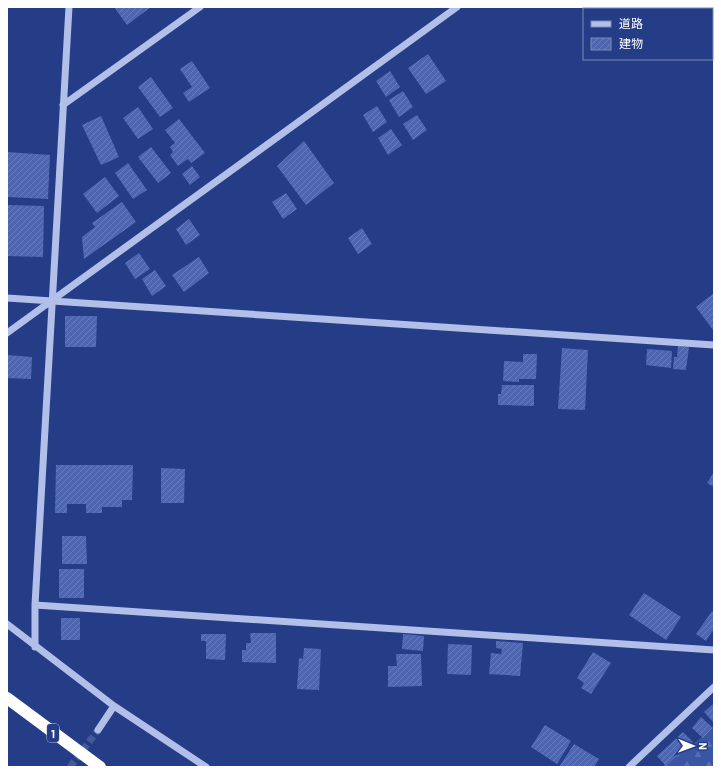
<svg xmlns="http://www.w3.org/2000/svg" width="721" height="774" viewBox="0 0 721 774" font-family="Barlow,'Noto Sans JP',sans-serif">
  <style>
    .forest { fill: url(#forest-firs) }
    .building { fill: url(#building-hatch) }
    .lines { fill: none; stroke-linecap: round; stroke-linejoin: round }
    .minor-tunnel { stroke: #465a99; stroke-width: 7; stroke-dasharray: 7 3.5; stroke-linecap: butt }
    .minor { stroke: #b1bfe9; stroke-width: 7 }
    .highway { stroke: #fff; stroke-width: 12 }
    .labels { text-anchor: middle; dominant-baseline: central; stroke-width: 3.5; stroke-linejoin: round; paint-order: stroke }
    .shield { fill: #253d87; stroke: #bec5db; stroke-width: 1 }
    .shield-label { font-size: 11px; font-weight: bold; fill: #fff }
  </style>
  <defs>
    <pattern id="forest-firs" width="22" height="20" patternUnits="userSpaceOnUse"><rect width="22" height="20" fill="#3a55a4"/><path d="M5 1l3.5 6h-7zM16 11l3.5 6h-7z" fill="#586eb2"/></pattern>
    <pattern id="building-hatch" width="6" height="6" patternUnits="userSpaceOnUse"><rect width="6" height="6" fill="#4e66af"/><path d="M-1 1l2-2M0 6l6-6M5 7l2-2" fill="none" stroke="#697dbb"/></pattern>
  </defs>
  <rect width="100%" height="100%" fill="#253d87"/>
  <path class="forest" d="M714 728V767H662Z"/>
  <path class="building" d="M114 7H151L127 25Z
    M428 54 446 81 426 94 408 68Z
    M192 61 210 88 189 102 183 93 192 87 180 69Z
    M390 71 400 87 386 97 376 81Z
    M151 77 173 108 160 117 138 87Z
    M403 91 413 107 399 117 389 100Z
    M377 106 387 122 373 132 363 115Z
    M138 107 153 129 138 139 123 118Z
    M417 115 427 130 413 140 403 124Z
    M101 116 119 157 101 165 82 125Z
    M179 119 205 153 191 163 188 159 178 166 170 155 173 152 170 147 175 143 165 130Z
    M391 129 402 145 388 155 378 138Z
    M304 141 334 183 306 205 277 166Z
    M151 147 171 173 158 183 138 157Z
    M7 152 50 155 48 199 7 197Z
    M128 163 147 190 133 199 115 173Z
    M192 166 200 177 190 185 182 174Z
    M105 177 119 196 97 213 83 194Z
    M286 193 297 209 283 219 272 202Z
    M122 202 136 222 84 259 82 237 95 227 92 223Z
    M7 205 44 206 43 257 7 256Z
    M189 219 200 235 186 245 176 229Z
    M362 228 372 244 358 254 348 238Z
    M139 253 150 269 135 279 125 263Z
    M199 257 209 273 184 292 172 275Z
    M155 270 166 286 152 296 142 279Z
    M714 293V330H713L696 307Z
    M65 316H97L96 347H65Z
    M678 346 689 347 686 370 673 369 674 357H677Z
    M562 348 588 350 585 410 558 409Z
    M647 349 672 351 671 368 646 365Z
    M523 354H537L536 379H519V382L503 381 504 361 523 362Z
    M7 355 32 357 31 379 7 378Z
    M502 385H534V406L498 405V394H501Z
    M56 465H133L132 500H122V507H102V513H86V504H67V513H55Z
    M161 468 185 469 184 503H161Z
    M714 472V487L707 483Z
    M62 536H86L87 564H62Z
    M59 569H84V598H59Z
    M644 593 681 617 666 640 629 615Z
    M712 611 714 612V632L712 631 706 641 696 634Z
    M61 618H80V640H61Z
    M250 633H276V663L242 662V650H246V643H251Z
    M201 634H226L225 660 206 659V641H201Z
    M403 634 424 636 423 651 402 649Z
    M496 641 523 643 520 676 489 674 491 653 501 654 502 649 496 648Z
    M448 644 472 645 471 675 447 674Z
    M304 648 321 649 319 690 297 689 299 658 303 659Z
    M593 652 611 663 591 694 581 688 584 683 577 678Z
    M396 654H421L422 686 388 687V666H397Z
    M714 703V723L704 712Z
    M701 717 713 728 703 738 692 728Z
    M545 725 571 741 557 764 531 747Z
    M683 732 693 742 666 766 657 756Z
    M574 744 599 759 594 767H559Z"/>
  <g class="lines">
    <path class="minor-tunnel" d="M70 767 98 730"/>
    <path class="minor" d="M63 105 200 7
      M7 298 714 345
      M7 333 457 7
      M35 605 714 650
      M7 624 114 706 206 767
      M35 647V605L69 7
      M98 730 114 706
      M629 767 714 687"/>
    <path class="highway" d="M7 698 100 767"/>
  </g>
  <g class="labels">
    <rect class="shield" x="47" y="724" width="12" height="18" rx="3"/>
    <g class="shield-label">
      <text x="53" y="733">1</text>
    </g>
  </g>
  <rect width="721" height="774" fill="none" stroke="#ffffff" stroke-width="16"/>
  <rect x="583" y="8" width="130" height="52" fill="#253d87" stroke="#7c8bb7"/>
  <rect x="591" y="21" width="20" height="6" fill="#b1bfe9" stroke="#7c8bb7"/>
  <text x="619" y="28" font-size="12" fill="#ffffff">道路</text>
  <rect x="591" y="38" width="20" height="12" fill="url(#building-hatch)" stroke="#7c8bb7"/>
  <text x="619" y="48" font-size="12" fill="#ffffff">建物</text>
  <g transform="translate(693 746) rotate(91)" stroke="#253d87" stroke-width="3" paint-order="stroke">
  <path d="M0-3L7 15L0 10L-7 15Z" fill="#ffffff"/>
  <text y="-6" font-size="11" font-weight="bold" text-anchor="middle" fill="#ffffff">N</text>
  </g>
</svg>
